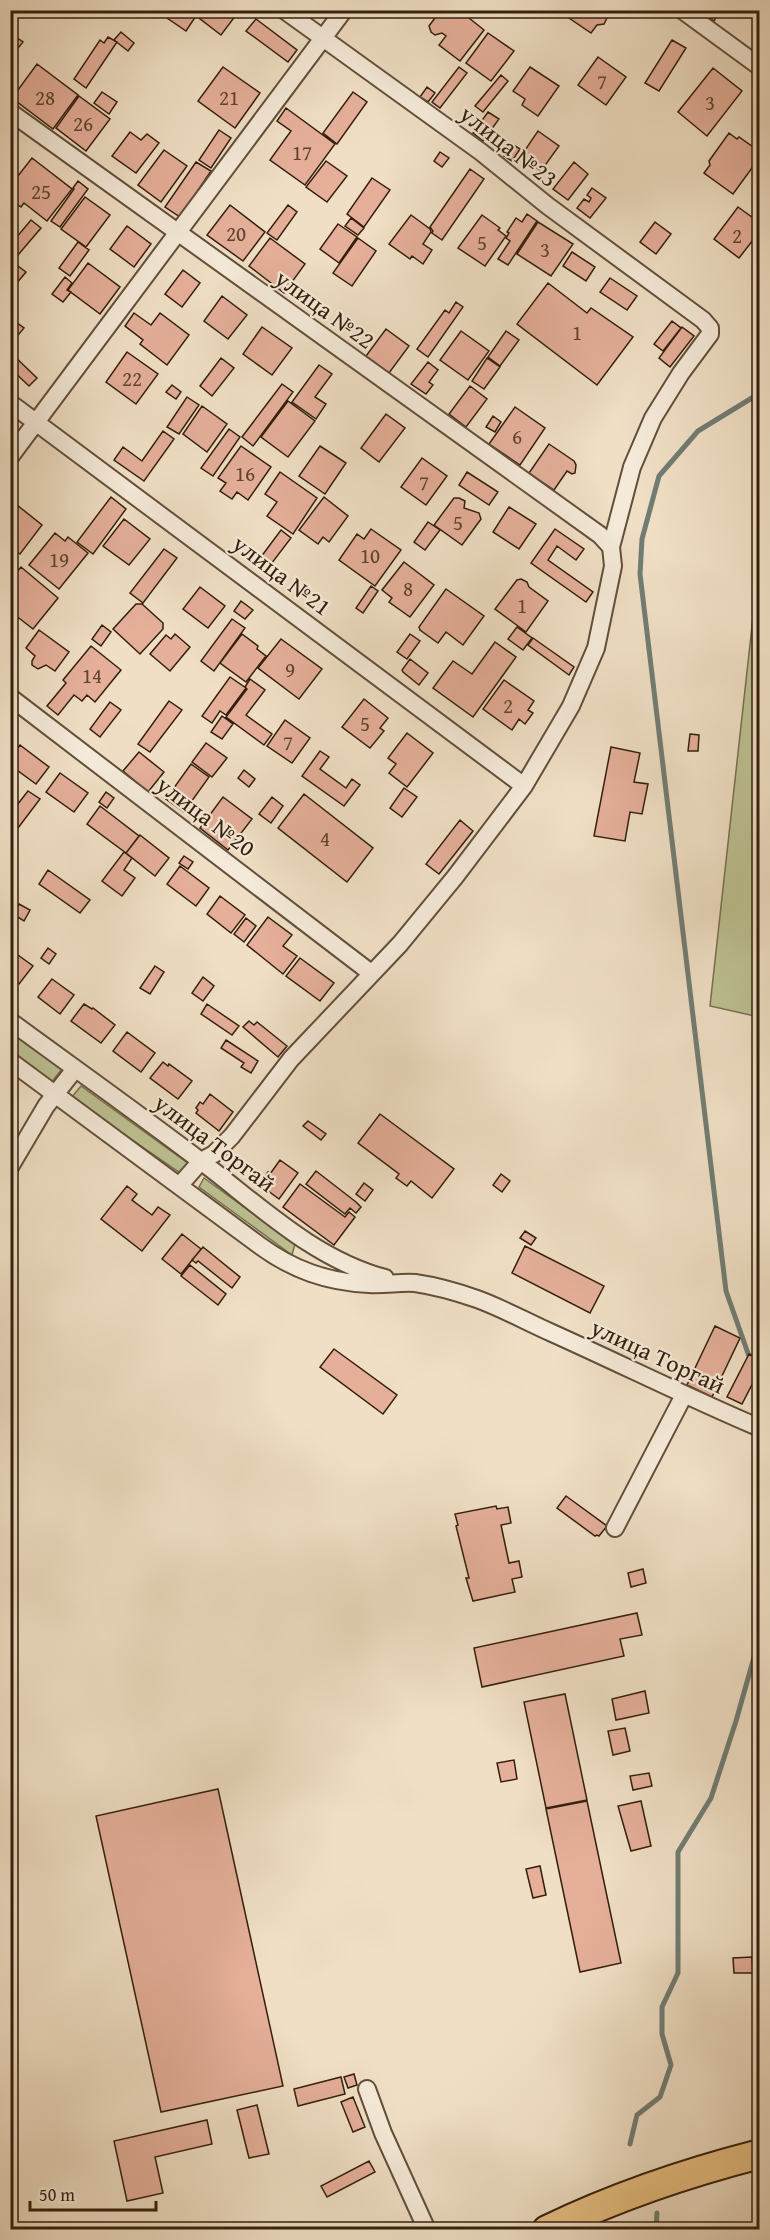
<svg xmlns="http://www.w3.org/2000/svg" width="770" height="2240" viewBox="0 0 770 2240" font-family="'Gentium Book Plus',serif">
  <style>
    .green { fill: #bdc192; stroke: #78704f; stroke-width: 1.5 }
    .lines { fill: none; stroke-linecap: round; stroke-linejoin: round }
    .stream { stroke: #717d74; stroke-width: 5 }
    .building { fill: #e5af9a; stroke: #331f0c; stroke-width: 1.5 }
    .street-casing { stroke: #624f3a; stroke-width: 20 }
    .highway-casing { stroke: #331f0c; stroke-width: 32 }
    .street { stroke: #f5ead9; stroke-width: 16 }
    .highway { stroke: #e8c082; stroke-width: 28 }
    .labels { text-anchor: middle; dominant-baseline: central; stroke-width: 4.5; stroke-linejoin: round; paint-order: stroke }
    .number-label { font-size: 21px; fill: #604330 }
    .street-label { font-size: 24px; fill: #331f0c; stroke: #f5ead9 }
  </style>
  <rect width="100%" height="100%" fill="#f0dfc5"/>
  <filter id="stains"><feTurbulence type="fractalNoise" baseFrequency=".00333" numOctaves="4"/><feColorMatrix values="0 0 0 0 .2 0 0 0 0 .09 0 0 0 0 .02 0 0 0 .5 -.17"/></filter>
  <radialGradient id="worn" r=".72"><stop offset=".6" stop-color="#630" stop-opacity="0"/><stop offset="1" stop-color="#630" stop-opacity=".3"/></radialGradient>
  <path class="green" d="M759 563 760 1017H759L710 1006Z
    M10 1030 62 1069 51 1083 11 1051Z
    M81 1086 189 1164 179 1172 71 1098Z
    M204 1178 295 1244 292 1255 199 1187Z"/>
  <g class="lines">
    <path class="stream" d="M750 1359 726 1291 640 574 642 539 659 476 698 431 760 393
      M754 1371 760 1386
      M630 2144 637 2115 660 2097 671 2065 662 2034V2007L678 1973V1852L711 1798 736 1721 760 1636
      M656 2230 657 2213"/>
  </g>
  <path class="building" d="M172 10H200L186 31 167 18Z
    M205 10H238L239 11 221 35 199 18Z
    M441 10H459L484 30 460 61 439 45 446 36 442 33 435 35 431 32 429 26Z
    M574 10H606L608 16 604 24 597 25 591 33 569 18Z
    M698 10H720L714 21 698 12Z
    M256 19 297 50 288 62 246 31Z
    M121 32 134 43 128 51 114 40Z
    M10 33 23 42 10 58Z
    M488 33 514 51 491 81 466 63Z
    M108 37 117 42 86 88 74 79 100 40 104 43Z
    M672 40 686 48 659 91 645 83Z
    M598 57 626 77 606 105 578 85Z
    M37 64 78 95 53 129 12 98Z
    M223 67 260 93 235 128 198 101Z
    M459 67 467 73 440 108 432 102Z
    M530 67 559 86 538 116 522 105 525 99 513 91Z
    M713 68 742 91 707 136 678 112Z
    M501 75 508 81 483 112 475 106Z
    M427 87 435 93 428 102 420 97Z
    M102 92 117 102 109 114 94 103Z
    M353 92 367 102 337 144 323 133Z
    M79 96 110 119 86 151 56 128Z
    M286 108 335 144 305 185 270 160 291 131 277 121Z
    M488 112 499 119 483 141 473 133Z
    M219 130 231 138 211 168 199 160Z
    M538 131 559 146 541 171 521 156Z
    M130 132 141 140 147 134 159 143 136 173 112 156Z
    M729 133 737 139 739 137 760 152V157L733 194 704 173 710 165 709 161Z
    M512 144 520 149 512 161 504 156Z
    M164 150 187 166 161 202 138 185Z
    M440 152 449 158 442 167 434 161Z
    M32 158 72 189 47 221 24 203 21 207 12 201 15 196 10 193V186Z
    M326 161 347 176 327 202 306 187Z
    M196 162 211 171 180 217 165 207Z
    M574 162 588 174 568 200 553 189Z
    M470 169 484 179 442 240 432 233 433 231 430 227Z
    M372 178 390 190 364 227 347 214Z
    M78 181 88 189 60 227 51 221 74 189 73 188Z
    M592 188 606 198 590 218 577 208 584 199 589 202 591 198 587 195Z
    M85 197 110 215 86 247 61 229Z
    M230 205 265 232 243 261 207 235Z
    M288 205 297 212 277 240 267 233Z
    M738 207 760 223V231L739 258 714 239Z
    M527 214 537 221 508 265 498 259 510 241 506 238 509 233 507 232 516 218 522 222Z
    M411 215 430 229 431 232 423 244 432 250 423 264 412 256 410 259 389 244Z
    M482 215 500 228 498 230 506 236 485 266 458 248Z
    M351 218 364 228 358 235 345 226Z
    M31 220 41 228 12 262 10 261V245Z
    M538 222 573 244 551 276 517 254Z
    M655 222 671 234 656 254 640 242Z
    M338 224 357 237 339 263 320 249Z
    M127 226 151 244 134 267 110 249Z
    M270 238 305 264 284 293 249 266Z
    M358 238 376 251 352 286 333 273Z
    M78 242 89 250 70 276 59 268Z
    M572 252 595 267 586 281 563 266Z
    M14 263 26 272 10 291V267Z
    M88 263 120 287 100 314 68 290Z
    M183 270 200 283 182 307 165 294Z
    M65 277 72 283 67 290 71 292 63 302 52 294Z
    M610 278 637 296 627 310 600 292Z
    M548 283 587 313 591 308 633 337 597 385 517 324Z
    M222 296 247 315 228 339 204 321Z
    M456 302 463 307 428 357 417 349 445 310 449 313Z
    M134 313 151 325 160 313 189 335 167 365 140 344 143 340 125 326Z
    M13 320 24 328 10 345V323Z
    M672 321 681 328 663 351 654 344Z
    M262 327 292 348 272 375 243 354Z
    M682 327 694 336 670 367 659 358Z
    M386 329 409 346 389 373 366 356Z
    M461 331 489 351 468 380 440 360Z
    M506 331 519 340 500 366 488 357Z
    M127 352 158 374 136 404 106 382Z
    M12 354 37 378 29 386 10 368Z
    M221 358 234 368 212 396 200 386Z
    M487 358 500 367 484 389 472 381Z
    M428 362 438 370 429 382 433 385 426 394 411 384Z
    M319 365 332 374 315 397 326 404 316 419 292 402Z
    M282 384 293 392 253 446 242 437Z
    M172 385 181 392 176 399 166 392Z
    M470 386 487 399 466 427 449 414Z
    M187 397 199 405 179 434 167 427Z
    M288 401 315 421 288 457 261 437Z
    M202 406 227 424 207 452 183 434Z
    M515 407 545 428 520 465 489 444Z
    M386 414 405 428 379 462 361 448Z
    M493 416 501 422 495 432 486 427Z
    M229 429 240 437 213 476 201 468Z
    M163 431 174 439 144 481 114 460 123 447 142 461Z
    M549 444 574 461 576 465 575 473 572 474 567 471 554 490 529 473Z
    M241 446 271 467 248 500 237 492 232 499 220 491 226 483 218 478Z
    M320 446 346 463 325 494 299 476Z
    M422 458 447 476 426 505 401 487Z
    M280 472 317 498 293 534 267 516 277 502 265 494Z
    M467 472 498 492 489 505 459 485Z
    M111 497 126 509 93 554 77 542Z
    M324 497 348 516 329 542 323 537 318 544 299 530Z
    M454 498H459L465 501 464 508 479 513 481 519 462 545 434 525Z
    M12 501 42 525 20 554 10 547Z
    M509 507 536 524 519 549 493 532Z
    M124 519 150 539 129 565 103 546Z
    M428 522 440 530 425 550 414 542Z
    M371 529 401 550 375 586 339 560 357 534 364 539Z
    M555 529 584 549 576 560 557 546 548 560 593 592 586 602 531 563Z
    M281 530 291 538 265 572 255 565Z
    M55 533 65 541 68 537 88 553 59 589 29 565Z
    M164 549 177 558 143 603 130 593Z
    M404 562 434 585 410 617 389 602 392 598 382 590Z
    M21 567 58 598 33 629 10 611V580Z
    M521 579 527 582 529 587 548 601 526 632 495 609 517 580Z
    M371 586 378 591 363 613 356 608Z
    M200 587 225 606 208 628 183 609Z
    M446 589 484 616 463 645 446 632 438 643 420 630 419 627Z
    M241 601 253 610 245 619 234 611Z
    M136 604H142L163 623V629L140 654 113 629Z
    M232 619 245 628 214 671 201 661Z
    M102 625 111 632 101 646 92 639Z
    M517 627 532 638 523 650 508 639Z
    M39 630 69 652 55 671 46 665 38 669 32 665V661L35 656 26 648Z
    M175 634 190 647 170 671 150 654 166 635 171 639Z
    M242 634 258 646 257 649 266 656 246 682 220 663Z
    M410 634 420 641 407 659 397 652Z
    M533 638 574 667 569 675 528 645Z
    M281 639 322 669 299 699 258 668Z
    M495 642 516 657 473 717 433 688 453 661 472 674Z
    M91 646 121 670 95 702 87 695 82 701 74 695 58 715 47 706 66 683 63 680Z
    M410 659 428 673 419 685 403 672 402 670Z
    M230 677 246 688 226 715 220 711 212 723 202 716Z
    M250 679 265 690 246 715 272 734 264 745 226 717 247 689 245 687Z
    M504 680 534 701 528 710 533 713 525 724 519 719 512 730 483 709Z
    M364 699 388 718 380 728 384 731 370 748 342 727Z
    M169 701 182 710 150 752 138 744Z
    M110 702 121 710 100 737 90 729Z
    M222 716 233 724 222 739 211 732Z
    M285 720 310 738 292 763 267 746Z
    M407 733 433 753 407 787 389 773 396 764 388 758Z
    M690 734 699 735 698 751H688Z
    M206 743 227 758 212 777 192 762Z
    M20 745 49 767 36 784 10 765V758Z
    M611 747 640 753 634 782 648 784 642 814 630 812 625 841 594 836Z
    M320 751 329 757 320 769 346 788 352 779 360 785 344 806 302 776Z
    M139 752 164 772 148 792 123 771Z
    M191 764 209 777 184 812 166 799Z
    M244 770 255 779 249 787 238 778Z
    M60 773 88 793 74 812 46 792Z
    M404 788 417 797 402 817 390 808Z
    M28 791 40 799 18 828 10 823V814Z
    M106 792 114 798 107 808 99 802Z
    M304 794 373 848 347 882 278 828Z
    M223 797 252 819 228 850 200 828Z
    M272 797 283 806 271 823 259 814Z
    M100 806 139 836 126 853 87 824Z
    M460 820 473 831 439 874 426 864Z
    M140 835 169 858 155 876 126 853Z
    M124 852 132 858 124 870 135 878 122 896 102 881Z
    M184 856 193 862 188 869 179 863Z
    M180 866 209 888 196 906 167 884Z
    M48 870 90 900 80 913 39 884Z
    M220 896 245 915 231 933 207 914Z
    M19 904 30 910 24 921 13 914Z
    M268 917 292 935 283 946 297 956 283 974 247 945Z
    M246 918 256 926 244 942 234 934Z
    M48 948 56 954 49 964 41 958Z
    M11 950 33 966 19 984 10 977Z
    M300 958 334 983 320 1001 286 976Z
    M155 966 164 972 150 994 140 988Z
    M203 977 214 986 203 1001 192 993Z
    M52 979 74 995 60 1014 38 997Z
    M84 1004 92 1009 93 1008 115 1025 101 1043 71 1021Z
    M207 1004 239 1026 232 1035 201 1014Z
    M249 1021 254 1025 257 1022 287 1046 278 1057 243 1027Z
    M127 1032 155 1053 141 1072 113 1051Z
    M226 1040 258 1061 251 1073 241 1067 244 1063 221 1048Z
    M163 1062 168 1066 169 1064 192 1081 178 1099 150 1078Z
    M210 1094 233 1112 219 1131 196 1113 198 1110 196 1108 200 1102 203 1104Z
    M380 1114 454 1169 432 1198 411 1181 407 1186 396 1178 399 1174 358 1143Z
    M308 1121 326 1134 321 1140 303 1126Z
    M280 1160 298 1173 279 1199 259 1184 268 1172 270 1174Z
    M316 1171 356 1202 361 1207 356 1213 350 1208 345 1214 306 1184Z
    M501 1174 510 1181 502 1192 493 1185Z
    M364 1183 373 1190 365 1201 356 1194Z
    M300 1184 345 1217 349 1212 355 1217 334 1245 283 1207Z
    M127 1186 137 1194 132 1200 152 1215 158 1207 170 1215 142 1251 101 1219Z
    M525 1231 536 1238 531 1245 520 1238Z
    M182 1234 201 1249 181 1274 162 1259Z
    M525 1246 604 1286 590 1313 512 1273Z
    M203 1247 240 1277 232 1288 198 1261 196 1263 192 1260Z
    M190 1265 226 1294 218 1305 181 1276Z
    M715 1326 740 1338 712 1397 687 1385Z
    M334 1349 397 1395 383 1414 320 1367Z
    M749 1354 760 1359 758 1366 760 1369 742 1404 727 1397Z
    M566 1496 607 1526 599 1536 597 1535 595 1536 557 1508Z
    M496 1506 497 1509 508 1507 511 1523 501 1525 509 1563 519 1561 522 1577 512 1579 515 1592 473 1601 466 1578H469L456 1526 458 1525 455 1514Z
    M643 1569 646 1583 631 1587 628 1573Z
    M637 1613 642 1635 620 1639 624 1656 482 1687 474 1648Z
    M645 1691 649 1713 616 1720 612 1699Z
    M565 1694 587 1800 546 1808 524 1702Z
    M625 1728 630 1751 613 1755 608 1731Z
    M514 1760 517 1779 501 1782 497 1763Z
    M649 1773 652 1786 633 1790 630 1776Z
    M218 1789 283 2086 161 2112 96 1816Z
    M587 1801 621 1963 580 1972 546 1809Z
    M641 1801 651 1846 631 1851 618 1806Z
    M540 1866 546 1895 533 1898 526 1869Z
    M752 1957 753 1973H734L733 1958Z
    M354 2074 357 2085 348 2088 344 2077Z
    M341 2077 345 2094 298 2106 294 2089Z
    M353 2097 365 2127 353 2132 341 2102Z
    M257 2105 269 2154 249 2158 237 2110Z
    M207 2120 212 2144 155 2157 163 2193 127 2201 114 2141Z
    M369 2161 375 2172 327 2197 321 2186Z"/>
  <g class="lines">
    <g class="street-casing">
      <path id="street" d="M682 10 760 67
        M10 112 600 535 611 547
        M10 403 524 786
        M10 457 344 10
        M10 697 371 973
        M10 1021C74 1068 139 1114 202 1162 260 1206 314 1259 385 1278
        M10 1061 259 1245C293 1270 327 1282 369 1284 385 1285 400 1282 415 1283 436 1286 457 1292 477 1299 502 1308 527 1322 552 1333 621 1364 689 1398 760 1428
        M10 1167 46 1106 75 1069
        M179 1186 201 1161 214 1154 232 1136 291 1059 400 944 455 877 524 786 571 706 596 648 613 566 611 547 632 467 653 418 681 373 710 334V328L703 320 548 206 481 152 284 10
        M615 1528 684 1395
        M367 2089 383 2133 427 2230"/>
    </g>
    <g class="highway-casing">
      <path id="highway" d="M547 2230C615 2197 686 2173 760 2154"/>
    </g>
    <use href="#street" class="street"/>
    <use href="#highway" class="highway"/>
  </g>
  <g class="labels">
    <g class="number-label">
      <text x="602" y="81">7</text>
      <text x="45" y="97">28</text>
      <text x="229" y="97">21</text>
      <text x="710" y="102">3</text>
      <text x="83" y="123">26</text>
      <text x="302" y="152">17</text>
      <text x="41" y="191">25</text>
      <text x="236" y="233">20</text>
      <text x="737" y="235">2</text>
      <text x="482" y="242">5</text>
      <text x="545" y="249">3</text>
      <text x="577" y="332">1</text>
      <text x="132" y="378">22</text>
      <text x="517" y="436">6</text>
      <text x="245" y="473">16</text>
      <text x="424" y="482">7</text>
      <text x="458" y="522">5</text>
      <text x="370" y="555">10</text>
      <text x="59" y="559">19</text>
      <text x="408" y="588">8</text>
      <text x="522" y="605">1</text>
      <text x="290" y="669">9</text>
      <text x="92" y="675">14</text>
      <text x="508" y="705">2</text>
      <text x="365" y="723">5</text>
      <text x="288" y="742">7</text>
      <text x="325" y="838">4</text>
    </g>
    <g class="street-label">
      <text transform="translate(509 146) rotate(38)">улица №23</text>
      <text transform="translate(325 309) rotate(36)">улица №22</text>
      <text transform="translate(282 575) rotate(37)">улица №21</text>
      <text transform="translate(206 816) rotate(37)">улица №20</text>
      <text transform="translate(215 1143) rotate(37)">улица Торгай</text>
      <text transform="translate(658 1356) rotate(25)">улица Торгай</text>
    </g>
  </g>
  <rect width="770" height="2240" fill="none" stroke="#f0dfc5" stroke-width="36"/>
  <rect x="12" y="12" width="746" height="2216" fill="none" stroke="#331f0c" stroke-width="3"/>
  <rect x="18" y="18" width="734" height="2204" fill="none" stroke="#331f0c" stroke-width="1.5"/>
  <path d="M30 2201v9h126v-9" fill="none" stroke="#331f0c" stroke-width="3"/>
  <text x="39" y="2201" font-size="18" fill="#331f0c" stroke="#f5ead9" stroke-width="4.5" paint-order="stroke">50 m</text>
  <rect width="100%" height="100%" filter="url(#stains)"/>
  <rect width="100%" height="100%" fill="url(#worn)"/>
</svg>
